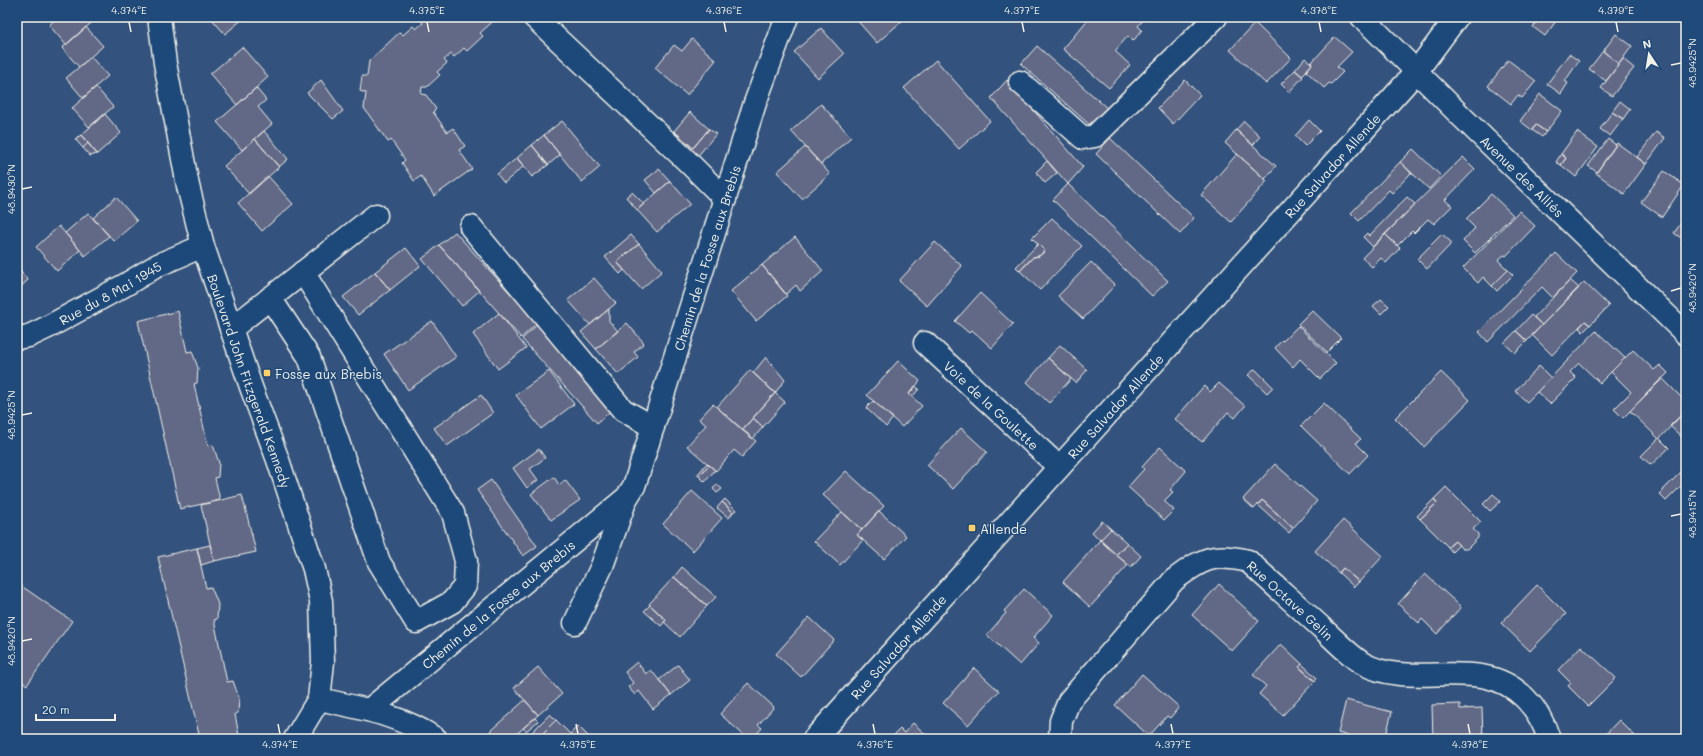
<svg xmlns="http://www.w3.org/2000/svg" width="1703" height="756" viewBox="0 0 1703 756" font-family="Mali,sans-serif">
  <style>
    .building { fill: #626987; stroke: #f4f1e8 }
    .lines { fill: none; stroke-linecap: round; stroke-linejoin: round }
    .minor-casing { stroke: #f4f1e8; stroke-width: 25 }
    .minor { stroke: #1f4a7a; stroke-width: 22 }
    .ticks { fill: none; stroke: #f4f1e8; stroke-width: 1.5 }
    .poi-dot { fill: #ffd166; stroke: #1f4a7a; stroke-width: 1.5 }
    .labels { text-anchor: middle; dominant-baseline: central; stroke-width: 3; stroke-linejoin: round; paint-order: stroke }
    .street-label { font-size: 13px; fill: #f4f1e8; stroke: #1f4a7a }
    .poi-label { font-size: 13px; fill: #f4f1e8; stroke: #1f4a7a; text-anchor: start }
    .neatline { fill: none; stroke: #f4f1e8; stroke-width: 1.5 }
    .ticks-label { font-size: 10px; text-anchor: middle; fill: #f4f1e8 }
  </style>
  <rect width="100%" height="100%" fill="#33537e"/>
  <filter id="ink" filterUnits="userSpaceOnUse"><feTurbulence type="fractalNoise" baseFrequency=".025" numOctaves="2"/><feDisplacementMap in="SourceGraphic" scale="8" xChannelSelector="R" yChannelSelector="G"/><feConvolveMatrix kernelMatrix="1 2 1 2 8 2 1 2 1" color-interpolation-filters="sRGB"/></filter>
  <g filter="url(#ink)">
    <path class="building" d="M98 17 66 45 49 25 58 17Z
      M210 17H245L225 34Z
      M423 17H498L480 33 483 36 467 51 464 48 454 57 451 54 444 60 447 63 437 72 440 75 427 87H422L421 94 426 95 436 109 433 112 447 132 453 128 465 146 459 150 472 169 434 196 421 176 414 181 402 163 405 160 391 140 388 142 364 108 366 93 360 91 362 76H367L369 61 400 32 403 35 413 26 416 29 423 23 420 20Z
      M854 17H900L903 20 877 43Z
      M1090 17H1146L1138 26 1142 30 1133 41 1128 36 1115 51 1130 65 1109 88 1063 49Z
      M1541 17H1559L1545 36 1533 27Z
      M1255 23 1291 58 1266 84 1230 50Z
      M86 27 103 46 79 67 62 48Z
      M821 28 844 54 818 78 794 52Z
      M1616 34 1632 46 1619 64 1603 51Z
      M1335 37 1352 52 1337 67 1343 72 1331 84 1329 83 1324 88 1306 71 1312 64 1311 63Z
      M692 39 716 60 687 95 655 68 674 45 682 51Z
      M1037 46 1108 109 1092 127 1021 64Z
      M242 47 268 77 237 105 210 74Z
      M1603 51 1619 64 1606 81 1589 69Z
      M1569 54 1579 61 1565 81 1568 83 1561 94 1547 84Z
      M91 57 108 76 83 98 66 78Z
      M1305 58 1312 64 1302 76 1295 70Z
      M1623 59 1634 68 1612 96 1601 88Z
      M936 60 990 121 959 149 904 88Z
      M1508 60 1536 81 1522 98 1518 95 1511 104 1488 86Z
      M1295 70 1303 77 1289 92 1281 84Z
      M321 80 343 111 333 119 307 93Z
      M1007 80 1083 167 1068 184 991 98Z
      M1185 80 1200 95 1173 124 1158 108Z
      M96 87 113 107 89 127 72 108Z
      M256 88 266 100 258 107 272 124 242 150 217 122Z
      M1540 94 1562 111 1546 132 1536 125 1532 130 1520 121Z
      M1620 101 1630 109 1623 119 1612 112Z
      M821 104 851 137 821 164 791 131Z
      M690 112 709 129 693 148 674 131Z
      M1612 112 1623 119 1610 136 1600 129Z
      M105 114 121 133 97 154 81 135Z
      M1309 120 1320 131 1305 146 1295 136Z
      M562 121 600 167 582 182 544 135Z
      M1244 121 1260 136 1253 145 1236 130Z
      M1536 125 1546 132 1542 137 1532 130Z
      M709 129 716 134 696 158 670 136 674 131 693 148Z
      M1236 130 1276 166 1265 179 1225 143Z
      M264 131 288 159 279 167 255 139Z
      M1577 132 1598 147 1576 177 1561 165 1566 158 1561 154Z
      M1656 132 1665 138 1646 164 1637 157Z
      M81 135 88 143 83 148 75 139Z
      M544 135 560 155 548 165 532 145Z
      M1110 138 1194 218 1180 234 1096 154Z
      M255 139 279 167 249 194 224 166Z
      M1608 139 1616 145 1597 172 1588 166Z
      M88 143 97 154 90 156 83 148Z
      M1617 143 1646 164 1624 194 1596 173Z
      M532 145 548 165 532 177 517 158Z
      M805 147 830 174 802 199 777 172Z
      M1413 149 1441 176 1429 189 1400 162Z
      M1237 154 1267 181 1231 222 1201 195Z
      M1561 154 1566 158 1561 165 1556 162Z
      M1463 157 1475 169 1445 200 1452 206 1434 224 1428 219 1414 233 1412 231 1397 246 1385 234Z
      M517 158 524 166 504 183 497 174Z
      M1047 161 1057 173 1045 183 1036 172Z
      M1400 162 1411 173 1392 193 1389 190 1359 221 1351 213Z
      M659 169 670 181 656 193 645 180Z
      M1664 171 1684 185 1662 217 1641 202Z
      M268 176 293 204 262 231 238 203Z
      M670 181 690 204 657 232 637 210Z
      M1068 184 1168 281 1152 296 1053 200Z
      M632 192 644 204 637 210 626 197Z
      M1491 194 1513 215 1475 253 1463 241 1475 228 1466 219Z
      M116 197 137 221 114 241 93 218Z
      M1407 197 1415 204 1373 247 1363 237 1367 233 1369 236Z
      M1519 211 1535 226 1506 256 1504 255 1498 260 1508 270 1492 286 1483 277 1478 283 1463 268Z
      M88 213 109 236 85 256 65 233Z
      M1686 216V237L1684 240 1674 233Z
      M1052 218 1082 246 1040 290 1020 271 1033 257 1039 256 1045 251 1032 238Z
      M59 226 80 250 57 271 36 247Z
      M455 232 537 323 521 338 439 245Z
      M1385 234 1400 248 1386 263 1381 258 1372 267 1362 258Z
      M1442 234 1452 243 1427 269 1417 259Z
      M631 235 639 244 617 262 624 270 620 274 605 257Z
      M795 237 823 271 800 291 796 285 786 294 762 265Z
      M1686 237V247L1681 243Z
      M935 242 962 266 927 306 899 281Z
      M639 244 662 271 641 289 617 262Z
      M1038 244 1045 251 1039 256 1033 257 1020 271 1016 267Z
      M439 245 479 291 462 306 422 259Z
      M406 248 420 266 390 290 375 272Z
      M1556 253 1577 273 1553 298 1542 287 1488 342 1479 332Z
      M1091 262 1115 285 1083 319 1058 296Z
      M762 265 787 296 756 321 731 291Z
      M17 267 28 280 17 290Z
      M1508 270 1513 275 1497 291 1492 286Z
      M375 272 390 290 358 315 343 297Z
      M594 278 616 303 590 325 568 300Z
      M1570 280 1579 288 1542 325 1534 317Z
      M1584 282 1609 306 1590 325 1585 321 1552 355 1532 335Z
      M980 293 1013 324 992 348 972 330 969 333 955 321Z
      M1381 299 1389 306 1381 314 1373 306Z
      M609 309V321L618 331 596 349 581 332Z
      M1312 310 1341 338 1327 352 1298 324Z
      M178 311 187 352 192 351 198 368 197 383 194 384 208 446 213 445 219 463 218 477 215 478 220 500 180 509 138 321Z
      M499 313 526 348 498 369 473 334Z
      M1531 315 1542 325 1527 341 1516 331Z
      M432 321 456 357 408 390 384 354Z
      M1585 321 1590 325 1583 332 1579 328Z
      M627 323 644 343 634 352 638 357 618 374 596 349Z
      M538 324 613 409 597 423 522 339Z
      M1298 326 1336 363 1320 379 1300 359 1293 367 1275 348 1282 340 1283 341Z
      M1516 331 1527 341 1515 353 1504 343Z
      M1596 331 1625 358 1600 383 1579 363 1570 372 1576 378 1550 404 1537 392Z
      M1060 345 1087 370 1076 383 1048 358Z
      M1633 350 1654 370 1660 365 1668 373 1623 418 1614 409 1631 392 1611 372Z
      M766 357 785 380 775 393 753 373Z
      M1048 358 1071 379 1049 403 1027 382Z
      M898 361 920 381 909 394 922 406 902 427 867 395Z
      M1539 366 1551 378 1527 402 1515 391Z
      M1255 369 1273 387 1267 393 1248 375Z
      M750 370 775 393 742 430 717 407Z
      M549 371 574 404 541 429 516 395Z
      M1441 372 1470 400 1424 447 1395 418Z
      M1662 378 1686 402V410L1659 439 1630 411Z
      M1219 383 1245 406 1235 418 1228 412 1202 442 1175 419 1204 386 1210 392Z
      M915 386 919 389 912 397 909 394Z
      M775 393 785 402 763 427 753 418Z
      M481 395 493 413 447 446 434 428Z
      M873 401 893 418 886 427 866 408Z
      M1324 403 1361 439 1356 443 1368 455 1350 474 1301 426Z
      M713 404 756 441 742 457 734 450 716 471 687 446 706 425 699 419Z
      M1686 410V441L1670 426Z
      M753 418 763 427 753 439 742 430Z
      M961 428 987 452 953 489 927 465Z
      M1659 438 1669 448 1651 465 1641 456Z
      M1160 447 1186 471 1170 490 1173 492 1164 501 1174 510 1164 520 1128 487 1144 469 1142 467Z
      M539 449 545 458 530 469 538 480 527 488 513 468Z
      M707 463 709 465 699 476 697 475Z
      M1275 464 1317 501 1293 528 1262 500 1254 509 1243 499Z
      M709 465 715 470 705 482 699 476Z
      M1686 467V481L1666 501 1659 494Z
      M846 471 884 506 862 530 823 495Z
      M554 477 559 485 565 480 580 500 551 520 531 494Z
      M491 480 537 546 523 556 477 490Z
      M717 484 722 489 717 493 713 489Z
      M1446 487 1481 522 1473 529 1478 534V538L1467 549H1462L1455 541 1448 547 1420 519 1437 503 1434 499Z
      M692 491 722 518 693 551 663 524Z
      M1493 494 1501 501 1490 511 1483 504Z
      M242 495 256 552 214 561 201 505Z
      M725 499 736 510 733 512 722 502Z
      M1434 499 1437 503 1420 519 1417 516Z
      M1262 500 1293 528 1289 533 1258 505Z
      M722 502 733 512 729 518 717 508Z
      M879 511 906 536 884 559 857 535Z
      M842 512 862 530 857 535 863 540 840 565 814 541Z
      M1343 520 1383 556 1359 582 1343 568 1339 573 1315 551Z
      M1102 521 1111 529 1100 540 1092 532Z
      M1111 529 1127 543 1116 555 1100 540Z
      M1100 540 1128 565 1090 607 1063 582Z
      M1455 541 1459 545 1452 552 1448 547Z
      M1127 543 1141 556 1131 567 1116 555Z
      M210 545 214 561 201 565 197 548Z
      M197 548 206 588 211 587 218 604 217 619 214 620 227 682 233 681 239 698 238 713 235 714 239 736 225 739H200L158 557Z
      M682 567 716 597 707 606 674 577Z
      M1343 568 1359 582 1354 587 1339 573Z
      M1425 574 1461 607 1437 634 1422 619 1419 623 1398 604Z
      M674 577 707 606 680 637 664 622 666 620 649 604Z
      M17 583 72 621 27 685 17 678Z
      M1219 584 1259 621 1232 651 1192 615Z
      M1537 585 1566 614 1530 651 1501 623Z
      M1024 589 1053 615 1033 638 1039 643 1020 665 987 635 1006 613 1004 611Z
      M650 605 666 620 661 626 644 611Z
      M809 617 834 640 801 677 776 654Z
      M1281 644 1302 664 1299 667 1315 681 1283 715 1259 694 1266 686 1253 675Z
      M1581 646 1616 678 1588 706 1568 686 1571 683 1558 670Z
      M637 662 646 674 651 670 671 695 653 709 639 691 635 695 628 687 633 683 625 672Z
      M1302 664 1317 678 1315 681 1299 667Z
      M678 665 690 680 671 695 659 680Z
      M538 667 562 694 538 715 514 688Z
      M974 668 999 691 968 725 943 703Z
      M1142 674 1179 707 1170 718 1167 716 1149 736 1115 705Z
      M748 683 774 707 758 725 762 728 752 739H748L720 714Z
      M525 700 538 715 511 739H497L490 731Z
      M1346 700 1392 712 1385 739H1360L1338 733Z
      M1460 704V709L1482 708 1483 739H1433L1432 705Z
      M550 714 556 720 537 739H531L528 736Z
      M535 718 538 721 526 731 523 728Z
      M556 720 570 734 578 726 591 739H537Z
      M1619 720 1638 739H1601Z
      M913 723 931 739H890L900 729 904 733Z"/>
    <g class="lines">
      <g class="minor-casing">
        <g id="minor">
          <path id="s1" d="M159 17 165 63 188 186 203 246 251 387 278 460 314 569 321 601 323 662 319 699 295 739"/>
          <path d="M534 17 687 161 725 199"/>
          <path id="s2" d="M1362 17 1462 117 1686 334"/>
          <path d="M1020 82 1083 138 1095 136 1216 17"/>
          <path d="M471 227 623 410 653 427"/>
          <path d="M270 298 309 357 379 562 416 622 452 602 465 586 466 561 453 513 303 272"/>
          <path d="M231 329 376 215"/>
          <path id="s3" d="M17 338 29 336 48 327 125 285 158 265 203 246"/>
          <path id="s4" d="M925 343 1059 467"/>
          <path id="s5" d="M575 623 602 566 626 499 634 486 640 468 755 103 787 17"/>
          <path d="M319 699C360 708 401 715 436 739"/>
          <path id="s6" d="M369 710 625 499"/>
          <path id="s7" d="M814 739 1416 72 1457 17"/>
          <path id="s8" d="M1060 739 1061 721 1069 701 1174 580C1203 558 1213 553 1248 561 1273 584 1298 606 1323 629 1335 640 1348 654 1362 663 1413 692 1479 652 1525 698 1536 709 1544 723 1549 739"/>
        </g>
      </g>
      <use href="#minor" class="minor"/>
    </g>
  </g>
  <path class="ticks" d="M129 22 131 32M427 22 429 32M724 22 726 32M1022 22 1024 32M1319 22 1321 32M1616 22 1618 32M1671 65 1681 63M22 189 32 187M1671 291 1681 288M22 415 32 413M1671 516 1681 514M22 641 32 639M278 724 280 734M576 724 578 734M873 724 875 734M1171 724 1173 734M1468 724 1470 734"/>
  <g class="poi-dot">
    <rect x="263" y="369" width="8" height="8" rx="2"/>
    <rect x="968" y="524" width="8" height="8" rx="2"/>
  </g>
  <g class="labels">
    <g class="street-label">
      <text stroke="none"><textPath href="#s7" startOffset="773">Rue Salvador Allende</textPath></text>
      <text stroke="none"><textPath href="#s2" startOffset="226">Avenue des Alliés</textPath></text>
      <text stroke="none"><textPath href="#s5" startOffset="389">Chemin de la Fosse aux Brebis</textPath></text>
      <text stroke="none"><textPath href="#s3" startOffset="104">Rue du 8 Mai 1945</textPath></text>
      <text stroke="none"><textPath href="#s1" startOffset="376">Boulevard John Fitzgerald Kennedy</textPath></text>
      <text stroke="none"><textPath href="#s4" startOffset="91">Voie de la Goulette</textPath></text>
      <text stroke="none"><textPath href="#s7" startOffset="449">Rue Salvador Allende</textPath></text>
      <text stroke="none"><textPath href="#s8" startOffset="338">Rue Octave Gelin</textPath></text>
      <text stroke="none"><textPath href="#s6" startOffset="167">Chemin de la Fosse aux Brebis</textPath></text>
      <text stroke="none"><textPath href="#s7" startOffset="125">Rue Salvador Allende</textPath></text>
    </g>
    <g class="poi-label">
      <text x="275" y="373">Fosse aux Brebis</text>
      <text x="980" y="528">Allende</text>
    </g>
  </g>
  <rect width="1703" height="756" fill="none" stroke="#1f4a7a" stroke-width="44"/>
  <g transform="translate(1649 54) rotate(348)" stroke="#1f4a7a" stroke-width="3" paint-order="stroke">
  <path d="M0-3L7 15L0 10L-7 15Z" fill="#f4f1e8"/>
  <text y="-6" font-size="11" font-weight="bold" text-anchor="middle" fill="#f4f1e8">N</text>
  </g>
  <path d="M36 714v6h79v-6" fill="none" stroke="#f4f1e8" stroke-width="2"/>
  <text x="42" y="714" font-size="12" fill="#f4f1e8" stroke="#1f4a7a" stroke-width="3" paint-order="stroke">20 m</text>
  <rect x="22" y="22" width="1659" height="712" class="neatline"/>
  <g class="ticks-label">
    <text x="129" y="14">4.374°E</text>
    <text x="427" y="14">4.375°E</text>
    <text x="724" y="14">4.376°E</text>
    <text x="1022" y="14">4.377°E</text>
    <text x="1319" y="14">4.378°E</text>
    <text x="1616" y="14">4.379°E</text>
    <text transform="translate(1692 63) rotate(-90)" y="4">48.9425°N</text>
    <text transform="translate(11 189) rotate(-90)" y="4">48.9430°N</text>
    <text transform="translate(1692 288) rotate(-90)" y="4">48.9420°N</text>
    <text transform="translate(11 415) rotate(-90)" y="4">48.9425°N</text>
    <text transform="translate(1692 514) rotate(-90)" y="4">48.9415°N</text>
    <text transform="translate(11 641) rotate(-90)" y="4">48.9420°N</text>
    <text x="280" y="748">4.374°E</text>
    <text x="578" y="748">4.375°E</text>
    <text x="875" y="748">4.376°E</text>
    <text x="1173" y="748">4.377°E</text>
    <text x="1470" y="748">4.378°E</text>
  </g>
</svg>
